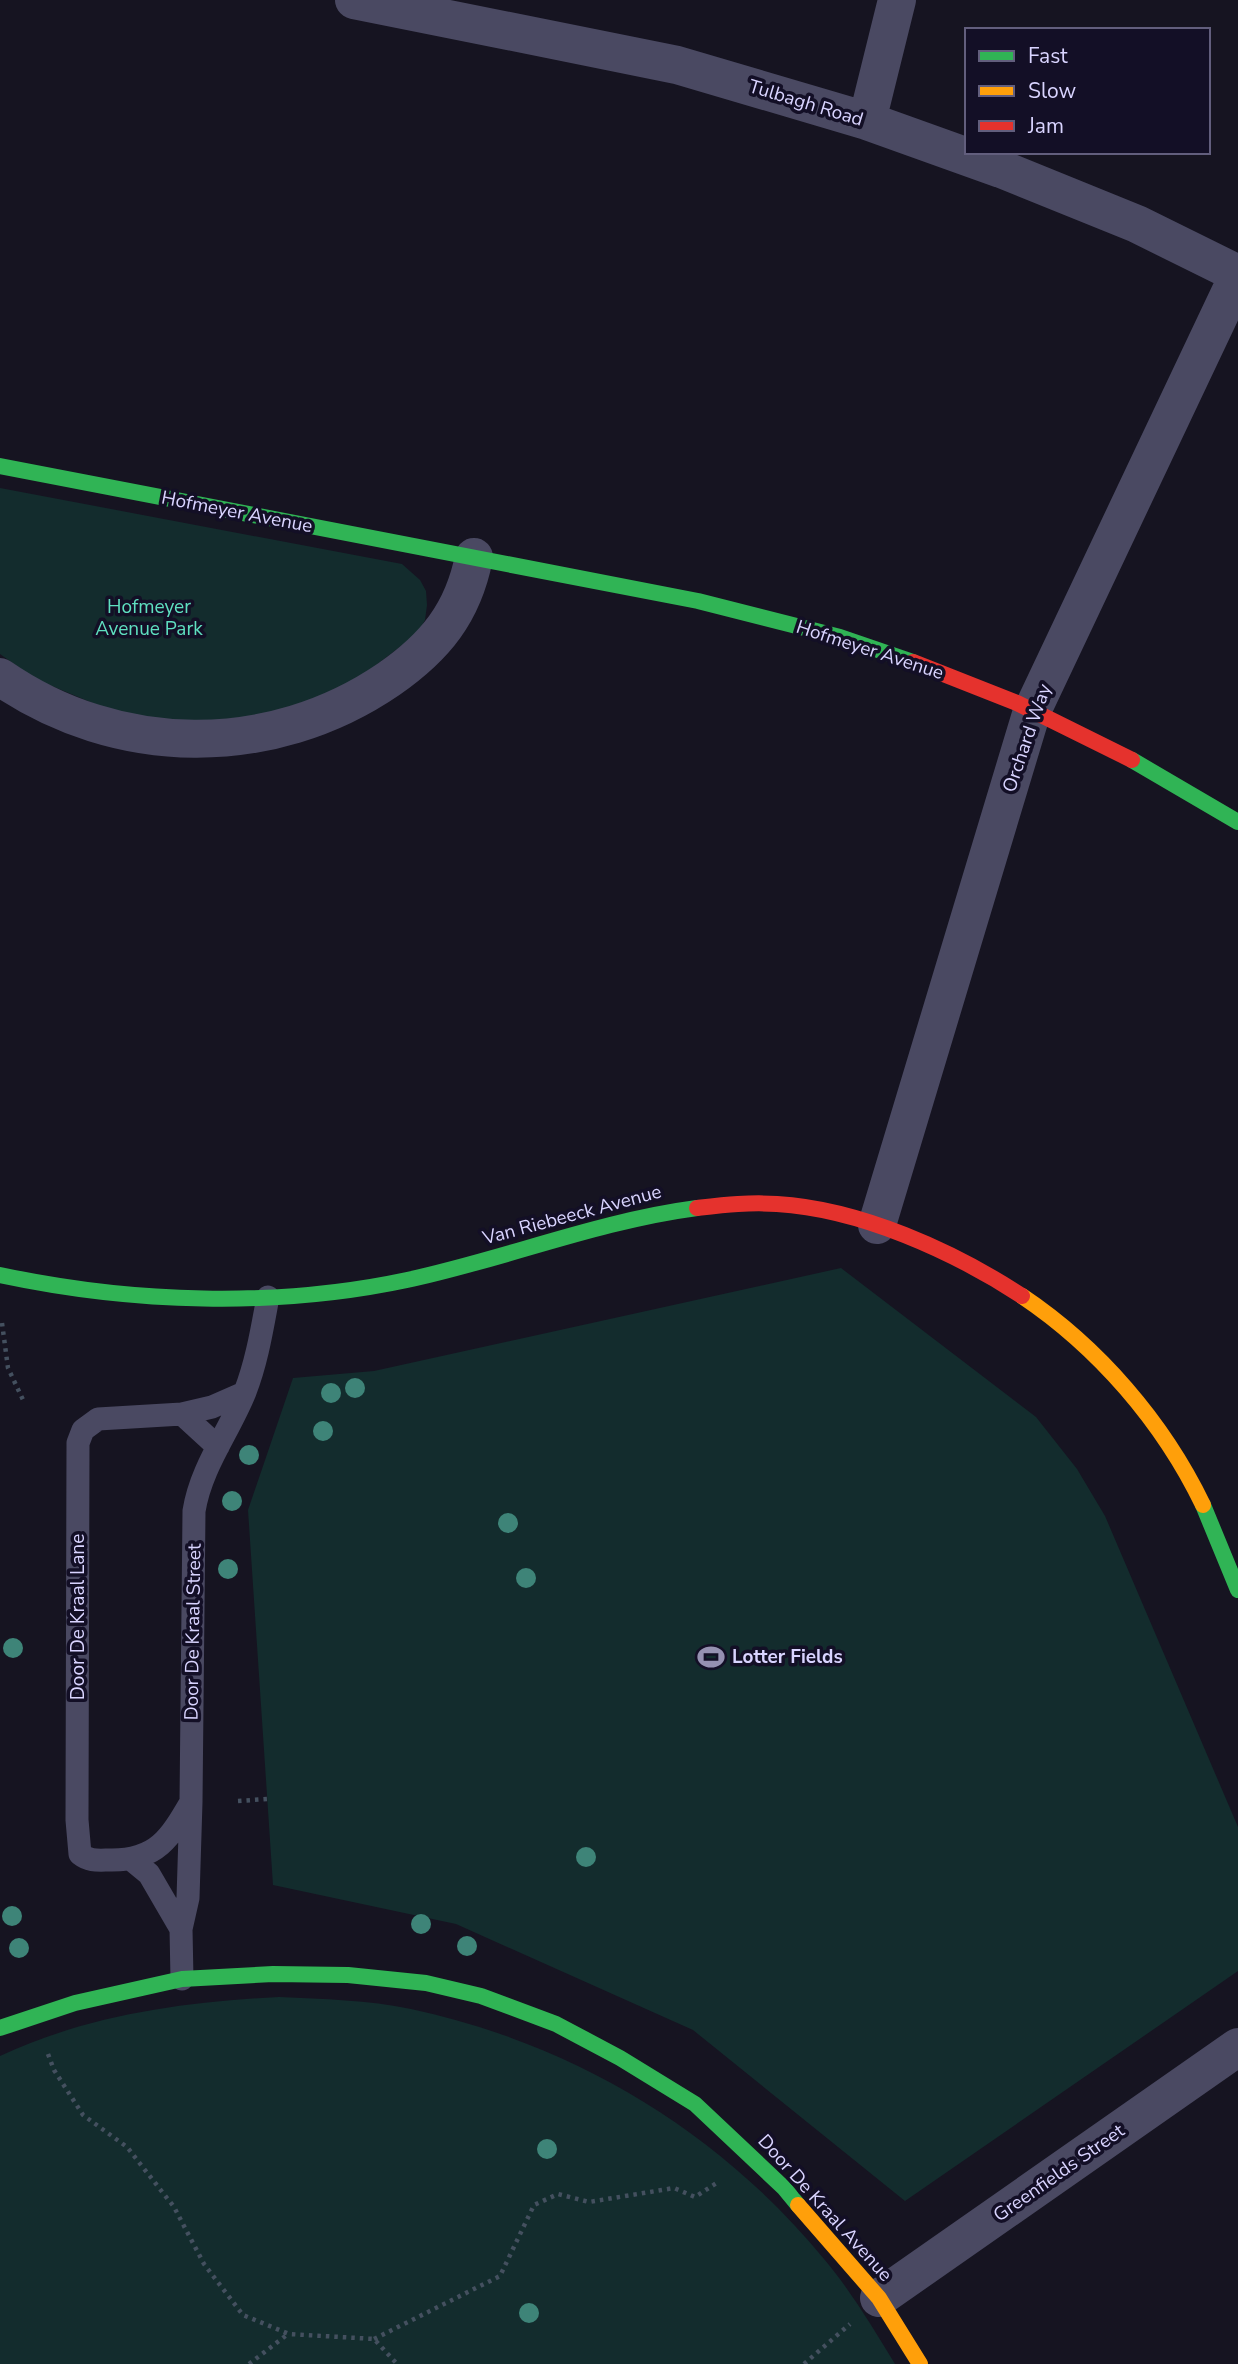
<svg xmlns="http://www.w3.org/2000/svg" width="1238" height="2364" viewBox="0 0 1238 2364" font-family="'Nunito Sans',sans-serif">
  <style>
    .green { fill: #132c2d }
    .lines { fill: none; stroke-linecap: round; stroke-linejoin: round }
    .path { stroke: #44505f; stroke-width: 4.5; stroke-dasharray: 3.5 5; stroke-linecap: butt }
    .lane { stroke: #4a4962; stroke-width: 23 }
    .street { stroke: #4a4962; stroke-width: 38 }
    .fast { stroke: #30b455; stroke-width: 16 }
    .slow { stroke: #ff9f0a; stroke-width: 16 }
    .jam { stroke: #e5322d; stroke-width: 16 }
    .tree { fill: #3e8478 }
    .labels { text-anchor: middle; dominant-baseline: central; stroke-width: 7; stroke-linejoin: round; paint-order: stroke }
    .street-label { font-size: 19px; fill: #d9d4ff; stroke: #130f26 }
    .park-label { font-size: 19px; fill: #5fe0c0; stroke: #130f26 }
    .poi-label { font-size: 19px; font-weight: bold; fill: #d9d4ff; stroke: #130f26; text-anchor: start }
  </style>
  <rect width="100%" height="100%" fill="#161421"/>
  <path class="green" d="M0 488 402 564 420 580 426 591 427 605 425 620 418 633 354 682 280 714 200 725 119 714 35 679 0 654Z
    M841 1268 1036 1417 1077 1469 1105 1516 1238 1827V1971L905 2201 693 2030 456 1924 273 1885 248 1510 293 1378 374 1371Z
    M279 1997C323 1999 368 2000 411 2009 574 2044 718 2130 824 2259 851 2291 873 2328 895 2364H0V2056C88 2015 183 2002 279 1997Z"/>
  <g class="lines">
    <path class="path" d="M2 1323 8 1368 24 1402
      M238 1801 267 1799
      M48 2054 54 2070 83 2115 127 2147 174 2207 204 2264 243 2315 289 2334 374 2339 397 2364
      M374 2339 500 2276 534 2205 558 2194 589 2202 674 2188 695 2197 718 2182
      M249 2364 288 2334
      M804 2364 850 2324"/>
    <path class="lane" d="M182 1414 218 1447
      M191 1802C170 1838 157 1860 112 1860 99 1860 90 1862 80 1854L77 1820 78 1443 83 1430 98 1419 182 1414 212 1407 244 1393
      M132 1860 149 1874 181 1929
      M182 1979 181 1929 188 1898 191 1802 194 1511C201 1467 229 1432 245 1392 257 1361 262 1329 268 1297"/>
    <path class="street" d="M354 0 677 65 867 121 1001 169 1137 224 1238 274
      M867 121 897 0
      M0 677C117 758 271 760 389 679 435 647 463 613 474 557
      M877 1225 1032 711 1238 276
      M879 2298 1238 2047"/>
    <path class="fast" d="M0 466 698 601 840 637 913 662
      M1132 760 1238 822
      M0 1275C131 1303 276 1308 407 1280 505 1259 598 1221 697 1208
      M1203 1505 1238 1590
      M0 2028 75 2003 182 1979 273 1974 348 1975 426 1983 481 1996 556 2024 620 2058 695 2104 784 2188 798 2205"/>
    <path class="slow" d="M1022 1296C1098 1347 1163 1422 1203 1505
      M798 2205 879 2298 920 2364"/>
    <path class="jam" d="M913 662 1017 703 1132 760
      M697 1208C724 1205 750 1202 777 1204 860 1209 953 1251 1022 1296"/>
  </g>
  <g class="tree">
    <circle cx="355" cy="1388" r="10"/>
    <circle cx="331" cy="1393" r="10"/>
    <circle cx="323" cy="1431" r="10"/>
    <circle cx="249" cy="1455" r="10"/>
    <circle cx="232" cy="1501" r="10"/>
    <circle cx="508" cy="1523" r="10"/>
    <circle cx="228" cy="1569" r="10"/>
    <circle cx="526" cy="1578" r="10"/>
    <circle cx="13" cy="1648" r="10"/>
    <circle cx="586" cy="1857" r="10"/>
    <circle cx="12" cy="1916" r="10"/>
    <circle cx="421" cy="1924" r="10"/>
    <circle cx="467" cy="1946" r="10"/>
    <circle cx="19" cy="1948" r="10"/>
    <circle cx="547" cy="2149" r="10"/>
    <circle cx="529" cy="2313" r="10"/>
  </g>
  <defs>
    <g id="stadium-bare" transform="scale(2.1)"><path d="M0-5a6.5 5 0 1 0 0 10a6.5 5 0 1 0 0-10ZM-3.5-1.8h7v3.6h-7Z" fill="#9591b1" stroke="#130f26" stroke-width="2.5" paint-order="stroke"/></g>
  </defs>
  <g fill-rule="evenodd">
    <use href="#stadium-bare" x="711" y="1657"/>
  </g>
  <g class="labels">
    <g class="street-label">
      <text transform="translate(806 103) rotate(17)">Tulbagh Road</text>
      <text transform="translate(237 512) rotate(11)">Hofmeyer Avenue</text>
      <text transform="translate(870 650) rotate(18)">Hofmeyer Avenue</text>
      <text transform="translate(1027 738) rotate(-71)">Orchard Way</text>
      <text transform="translate(572 1215) rotate(-15)">Van Riebeeck Avenue</text>
      <text transform="translate(78 1617) rotate(-90)">Door De Kraal Lane</text>
      <text transform="translate(193 1632) rotate(-89)">Door De Kraal Street</text>
      <text transform="translate(1059 2173) rotate(-35)">Greenfields Street</text>
      <text transform="translate(825 2208) rotate(48)">Door De Kraal Avenue</text>
    </g>
    <g class="park-label">
      <text x="149" y="607">Hofmeyer<tspan x="149" dy="22">Avenue Park</tspan></text>
    </g>
    <g class="poi-label">
      <text x="732" y="1657">Lotter Fields</text>
    </g>
  </g>
  <rect x="965" y="28" width="245" height="126" fill="#130f26" stroke="#625e7d" stroke-width="2"/>
  <rect x="979" y="51" width="35" height="10" fill="#30b455" stroke="#625e7d" stroke-width="2"/>
  <text x="1028" y="63" font-size="21" fill="#d9d4ff">Fast</text>
  <rect x="979" y="86" width="35" height="10" fill="#ff9f0a" stroke="#625e7d" stroke-width="2"/>
  <text x="1028" y="98" font-size="21" fill="#d9d4ff">Slow</text>
  <rect x="979" y="121" width="35" height="10" fill="#e5322d" stroke="#625e7d" stroke-width="2"/>
  <text x="1028" y="133" font-size="21" fill="#d9d4ff">Jam</text>
</svg>
